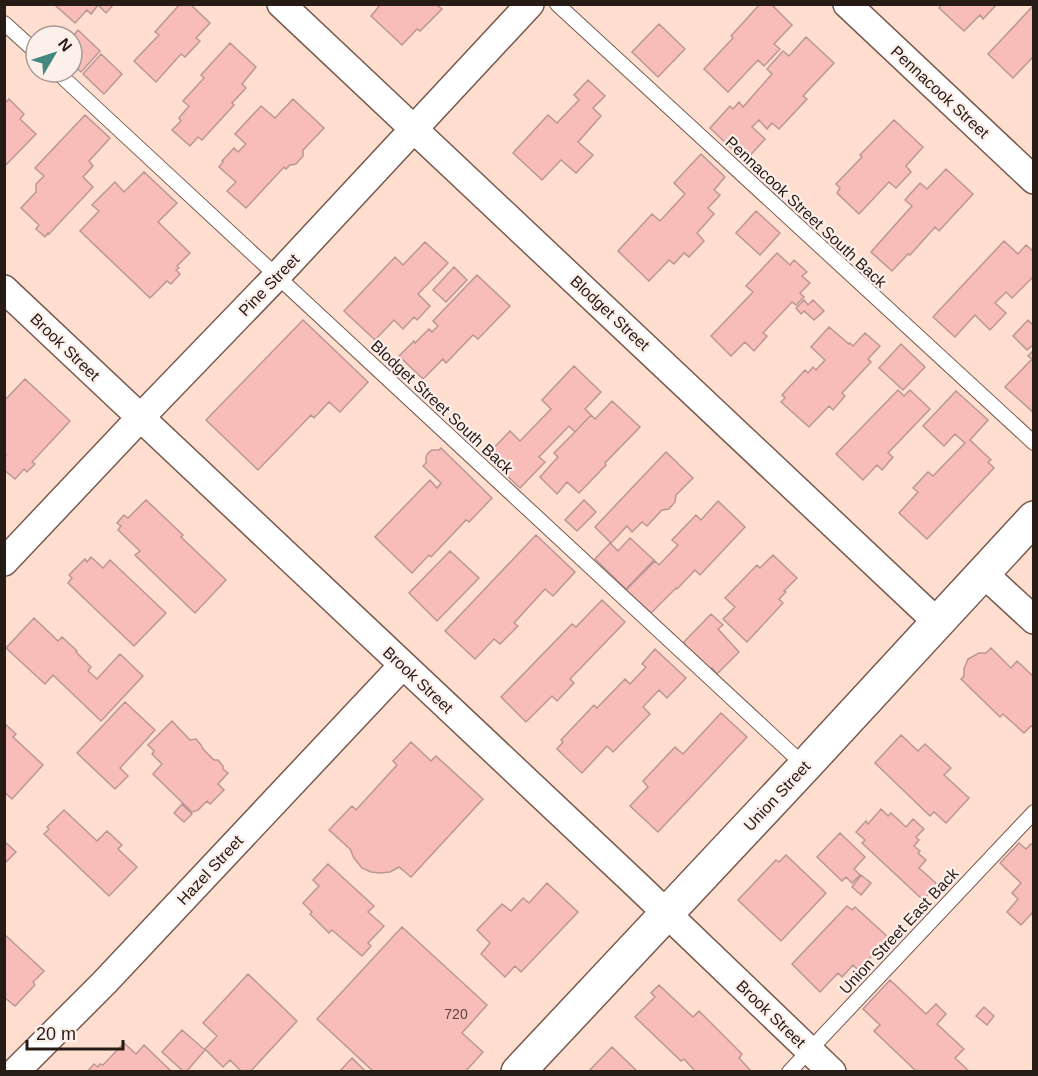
<svg xmlns="http://www.w3.org/2000/svg" width="1038" height="1076" viewBox="0 0 1038 1076" font-family="Arial,sans-serif">
  <style>
    .building { fill: #f8bdb8; stroke: #ba9794; stroke-width: 1.5 }
    .lines { fill: none; stroke-linecap: round; stroke-linejoin: round }
    .lane-casing { stroke: #775b4f; stroke-width: 16 }
    .street-casing { stroke: #775b4f; stroke-width: 30 }
    .secondary-casing { stroke: #775b4f; stroke-width: 36 }
    .lane { stroke: #fff; stroke-width: 14 }
    .street { stroke: #fff; stroke-width: 27 }
    .secondary { stroke: #fff; stroke-width: 33 }
    .labels { text-anchor: middle; dominant-baseline: central; stroke-width: 4.5; stroke-linejoin: round; paint-order: stroke }
    .number-label { font-size: 14px; fill: #5b443e }
    .street-label { font-size: 16px; fill: #271b16; stroke: #fdefea }
  </style>
  <rect width="100%" height="100%" fill="#ffddcf"/>
  <path class="building" d="M57 4H114L106 13 98 5 91 14 87 10 75 23 56 6Z
    M180 4H190L210 23 196 38 200 41 185 57 181 54 156 82 134 61 159 35 155 32Z
    M381 4H440L438 6 442 9 420 31 417 29 402 45 371 16Z
    M760 4H771L792 25 774 44 780 49 764 66 758 60 728 92 704 69 733 38 731 36Z
    M942 4H997L983 19 980 15 964 31 939 8Z
    M1034 5V60L1032 58 1013 78 988 54Z
    M659 24 685 49 658 77 632 52Z
    M78 30 100 51 81 72 72 64V37Z
    M806 37 834 63 803 96 807 99 779 129 772 123 767 129 759 120 752 127 765 139 745 161 710 128 730 106 733 109 739 102 743 107 772 74 767 69 783 51 789 56Z
    M230 43 256 67 242 84 246 88 232 103 234 105 202 140 198 137 190 146 172 130 181 121 179 118 189 106 183 101 204 78 201 75Z
    M101 54 122 74 104 94 83 74Z
    M588 80 605 96 593 108 601 116 578 142 593 155 576 173 561 160 542 180 513 153 548 115 557 123 579 100 574 95Z
    M9 99 24 114 20 119 36 134 4 167V104Z
    M293 99 324 128 303 150V156L296 164 290 165 286 169 284 167 246 208 227 191 236 182 219 167 223 162 222 161 234 148 238 152 246 144 235 134 261 106 275 118Z
    M85 115 110 138 89 161 93 166 83 177 93 187 49 234 48 233 45 237 36 229 39 225 21 208 36 192V184L44 176 35 168Z
    M894 120 923 147 906 166 911 172 896 188 889 182 859 214 837 193 840 188 836 184 862 157 860 155Z
    M701 154 725 177 714 190 720 195 708 208 714 214 697 233 704 241 689 257 684 253 674 264 669 260 649 281 618 251 652 214 660 221 685 194 674 183Z
    M946 169 973 194 939 231 935 227 910 255 908 254 892 271 871 252 912 206 905 200 920 183 927 189Z
    M144 172 177 203 158 222 190 253 177 266 179 268 176 270 180 274 171 284 167 281 150 298 80 231 99 211 92 205 115 182 124 192Z
    M756 211 780 233 760 255 736 233Z
    M1004 241 1018 254 1026 245 1034 252V276L1012 298 1006 292 995 303 1006 313 990 330 975 315 955 337 933 317Z
    M425 242 448 263 418 294 430 306 417 320 414 317 403 329 394 320 375 340 344 311 395 257 403 265Z
    M777 253 790 265 794 260 807 272 802 276 810 283 800 293 804 297 796 305 792 302 763 333 767 336 754 351 745 342 731 356 711 336 753 292 746 286Z
    M454 267 467 280 446 302 433 290Z
    M477 275 510 306 478 339 473 335 446 363 443 359 423 379 399 356 414 341 415 343 429 329 432 332 438 326 433 321Z
    M804 300 808 305 813 300 824 311 814 320 804 311 801 314 796 308Z
    M303 320 368 382 340 412 329 402 314 418 311 415 258 470 206 420Z
    M1028 320 1034 326V344L1027 350 1013 336Z
    M829 327 849 344 850 343 853 346 865 333 880 346 868 359 871 362 842 393 845 396 833 410 829 406 809 427 781 402 785 398 782 395 805 370 808 373 813 367 816 370 825 360 811 347Z
    M901 344 925 367 903 390 879 368Z
    M1034 350V413L1005 387 1032 359 1028 356Z
    M574 366 601 392 585 409 591 415 575 432 569 426 539 457 545 462 520 488 486 456 510 431 520 441 551 409 542 400Z
    M25 379 70 421 32 462 35 464 27 472 24 469 15 479 4 470V456L6 455 4 454V401Z
    M898 390 904 396 910 390 930 409 888 453 893 457 882 470 877 465 863 480 836 454Z
    M956 391 988 420 970 440 991 460 988 462 994 468 927 539 899 513 918 492 913 488 928 472 933 476 965 443 955 434 944 446 923 426Z
    M612 401 640 427 605 463 606 465 579 493 567 482 557 494 540 477 558 457 554 453 575 432 591 415 595 419Z
    M441 448 492 498 469 522 466 520 431 557 429 555 412 573 375 537 430 480 437 488 441 483 423 466 426 463V457L428 453 432 450H439Z
    M666 452 693 478 676 495 675 502 669 509 662 510 647 526 642 522 632 532 627 526 611 543 595 527Z
    M146 500 183 535 181 537 226 580 195 613 135 555 140 551 118 530 121 526 117 523 124 515 128 518Z
    M584 500 596 512 577 531 565 520Z
    M718 501 745 527 700 575 695 570 677 589 676 588 651 613 626 590 655 561 659 565 678 545 672 540 696 515 701 520Z
    M536 535 575 572 553 596 545 589 514 623 518 626 500 644 494 639 475 659 445 631Z
    M630 538 654 560 626 589 595 559 610 543 618 551Z
    M450 551 479 578 437 621 409 593Z
    M773 555 797 578 784 591 786 592 779 599 783 603 747 642 723 619 735 607 725 598 757 565 760 568Z
    M91 557 103 568 110 560 166 613 134 646 68 583 72 578 69 575 85 559 87 562Z
    M602 600 625 622 570 679 574 683 557 701 552 696 526 722 501 697 572 624 576 627Z
    M711 614 723 625 718 629 739 652 717 674 712 668 710 670 683 643Z
    M34 618 58 641 62 637 77 651 76 652 91 667 88 671 97 679 120 654 143 676 101 721 53 675 45 684 6 648Z
    M991 648 1011 668 1017 661 1034 677V728L1031 726 1024 733 1003 714 1000 717 961 679 964 676V669L968 659 979 653H986Z
    M655 649 686 678 667 698 659 690 643 707 650 714 613 752 607 746 582 773 557 749 563 742 561 740 594 705 597 708 625 679 630 684 646 667 642 664Z
    M125 702 155 730 120 768 128 776 115 789 77 753Z
    M721 713 747 737 658 832 630 806 648 787 643 781 675 747 683 754Z
    M172 721 190 740 196 739 201 745 203 749 214 760H218L223 766V769L228 773 218 784 224 790 210 804 207 801 198 810 192 812 153 774 162 764 152 754 154 751 148 745Z
    M4 723 16 734 13 737 43 765 12 799 4 792Z
    M901 735 918 751 925 744 951 768 944 775 969 798 946 823 934 812 930 816 875 763Z
    M411 742 431 761 436 756 483 799 411 877 399 867 390 872 380 873 371 872 362 868 354 858 350 849 329 830 352 806 356 810 397 765 393 761Z
    M182 804 192 814 184 822 174 813Z
    M881 809 888 816 891 813 906 827 913 819 924 829 916 837 919 840 914 846 920 851 918 853 926 860 919 868 938 885 923 900 862 843 865 840 856 832 866 821 868 824Z
    M64 810 97 841 107 831 122 845 118 849 137 867 109 896 44 834 49 829 47 827Z
    M840 833 865 857 854 869 860 875 852 883 846 877 842 881 817 857Z
    M4 841 16 852 4 864Z
    M1019 843 1026 849 1031 844 1034 846V915L1032 913 1021 925 1007 912 1018 899 1012 893 1021 883 1000 863Z
    M786 855 826 893 781 941 738 900 776 860 779 862Z
    M328 864 374 906 368 912 384 926 368 943 371 946 362 956 332 930 329 933 310 914 312 912 303 903 319 886 313 880Z
    M861 875 871 883 861 895 852 887Z
    M547 883 578 912 521 972 515 966 505 977 481 954 490 943 477 930 502 904 511 911 523 898 529 903Z
    M847 906 852 910 855 907 889 938 858 970 853 965 842 977 838 973 820 992 792 964Z
    M402 927 487 1005 462 1033 483 1052 465 1072H374L317 1019Z
    M4 934 44 971 33 982 35 985 15 1006 4 997 6 994 4 992Z
    M248 974 297 1021 250 1072H242L230 1060 223 1067 205 1049 217 1036 203 1023Z
    M890 980 926 1014 936 1004 946 1014 937 1024 964 1049 955 1058 970 1072H917L874 1031 880 1025 863 1009Z
    M659 985 693 1017 699 1011 742 1054 739 1058 752 1072H696L684 1059 681 1061 635 1017 655 997 651 993Z
    M984 1007 994 1016 987 1025 976 1016Z
    M182 1030 205 1050 186 1072H184L162 1052Z
    M124 1043 136 1054 144 1045 172 1072H87L94 1064 98 1067 100 1064 103 1065Z
    M612 1047 638 1072H588Z
    M352 1058 366 1072H339Z"/>
  <g class="lines">
    <g class="lane-casing">
      <path id="lane" d="M557 4 1034 443
        M4 23 36 52
        M57 72 805 766
        M789 1072 1034 812"/>
    </g>
    <g class="street-casing">
      <path id="street" d="M281 4 937 622
        M847 4 1034 180
        M4 289 638 886 832 1072
        M4 562 140 418 277 276 530 4
        M983 573 1034 620
        M15 1072 104 983 403 665"/>
    </g>
    <g class="secondary-casing">
      <path id="secondary" d="M518 1072 805 766 1034 518"/>
    </g>
    <use href="#lane" class="lane"/>
    <use href="#street" class="street"/>
    <use href="#secondary" class="secondary"/>
  </g>
  <g class="labels">
    <g class="number-label">
      <text x="456" y="1014">720</text>
    </g>
    <g class="street-label">
      <text transform="translate(940 92) rotate(43)">Pennacook Street</text>
      <text transform="translate(806 212) rotate(43)">Pennacook Street South Back</text>
      <text transform="translate(269 285) rotate(-46)">Pine Street</text>
      <text transform="translate(610 313) rotate(43)">Blodget Street</text>
      <text transform="translate(65 347) rotate(44)">Brook Street</text>
      <text transform="translate(442 407) rotate(43)">Blodget Street South Back</text>
      <text transform="translate(418 680) rotate(43)">Brook Street</text>
      <text transform="translate(777 796) rotate(-47)">Union Street</text>
      <text transform="translate(210 870) rotate(-47)">Hazel Street</text>
      <text transform="translate(899 931) rotate(-47)">Union Street East Back</text>
      <text transform="translate(771 1014) rotate(44)">Brook Street</text>
    </g>
  </g>
  <rect width="1038" height="1076" fill="none" stroke="#271b16" stroke-width="12"/>
  <g transform="translate(54 54) rotate(51)"><circle r="28" fill="#fdefea" stroke="#a79a95" stroke-width="1.5"/>
  <path d="M0-4.5L10 22L0 15L-10 22Z" fill="#428880"/>
  <text y="-9" font-size="16" font-weight="bold" text-anchor="middle" fill="#271b16">N</text>
  </g>
  <path d="M27 1040v9h96v-9" fill="none" stroke="#271b16" stroke-width="3"/>
  <text x="36" y="1040" font-size="18" fill="#271b16" stroke="#fdefea" stroke-width="4.5" paint-order="stroke">20 m</text>
</svg>
